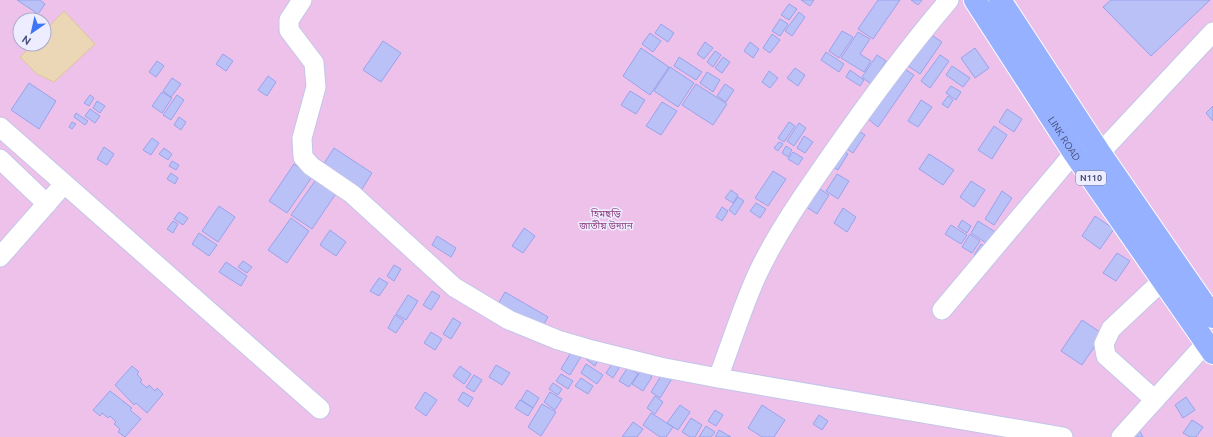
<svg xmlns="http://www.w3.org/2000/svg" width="1213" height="437" viewBox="0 0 1213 437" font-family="Ubuntu,'Noto Sans Bengali',sans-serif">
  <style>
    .green { fill: #eec1eb; fill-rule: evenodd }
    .water { fill: #ebd6b6; stroke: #ddc59b }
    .building { fill: #b9c1f7; stroke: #97a3eb }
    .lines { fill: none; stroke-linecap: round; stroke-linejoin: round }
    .minor-casing { stroke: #c3c5e9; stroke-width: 21 }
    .highway-casing { stroke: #fff; stroke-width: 24 }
    .minor { stroke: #fff; stroke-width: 19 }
    .highway { stroke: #95b1ff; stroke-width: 22 }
    .labels { text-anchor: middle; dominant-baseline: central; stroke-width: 3; stroke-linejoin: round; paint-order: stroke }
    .shield { fill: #eeedff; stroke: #787ea2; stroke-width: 1 }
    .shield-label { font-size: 9px; font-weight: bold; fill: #464f7a }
    .street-label { font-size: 10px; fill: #464f7a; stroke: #eeedff }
    .park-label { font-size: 10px; fill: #8e4280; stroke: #eeedff }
  </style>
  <rect width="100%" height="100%" fill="#e6e4ff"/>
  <path class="green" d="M0 0H1213V437H0ZM20 20H44V44H20Z"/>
  <path class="water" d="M64 11 95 44 54 82 37 74 20 57 33 44H44V32Z"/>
  <path class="building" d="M17 0H40L45 4 38 14Z
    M801 0H814L810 6Z
    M878 0H900L873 39 858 29Z
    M911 0H922L918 5Z
    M1111 0H1210L1151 56 1103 7Z
    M789 4 797 9 789 20 781 15Z
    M799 12 805 17 792 36 785 31Z
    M780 19 788 24 780 36 772 31Z
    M661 24 674 33 668 42 655 33Z
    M842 31 853 37 839 58 829 51Z
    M858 32 870 39 860 54 871 61 864 72 841 58Z
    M650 33 661 41 653 52 642 44Z
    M772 34 780 40 770 53 763 48Z
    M930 34 942 42 920 74 908 66Z
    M383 41 401 53 381 82 363 70Z
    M705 42 713 48 704 59 697 54Z
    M750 42 759 49 753 58 744 51Z
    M641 48 669 67 650 95 623 76Z
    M975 48 989 68 975 78 961 58Z
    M715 51 721 55 713 67 707 62Z
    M826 52 844 64 839 72 821 60Z
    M223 54 233 61 226 71 216 64Z
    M877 55 886 61 871 84 862 77Z
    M940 55 949 61 930 88 921 81Z
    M679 57 702 72 696 80 674 66Z
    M723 57 730 62 722 73 715 68Z
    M157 61 164 66 156 77 149 72Z
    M952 66 970 78 963 87 946 75Z
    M670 67 694 83 678 107 654 91Z
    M795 68 805 75 798 86 787 78Z
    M903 68 914 75 878 127 868 119Z
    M850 70 864 80 860 86 846 77Z
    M769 71 778 78 770 88 762 82Z
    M707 72 720 80 713 92 700 83Z
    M268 76 276 82 267 96 258 90Z
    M172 78 181 84 171 97 163 91Z
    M29 83 56 101 39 129 11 110Z
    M696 84 727 104 713 125 682 105Z
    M725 84 734 90 726 102 717 96Z
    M951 86 961 92 956 100 946 93Z
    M630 91 645 100 636 114 621 105Z
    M162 92 172 98 162 113 152 106Z
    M90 95 94 98 89 106 84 103Z
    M177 95 184 100 171 120 163 115Z
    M948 96 953 100 948 108 942 104Z
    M921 100 932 107 918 127 908 121Z
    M97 101 105 106 100 113 93 108Z
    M662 102 677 111 661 135 646 126Z
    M1213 106V121L1206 113Z
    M90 109 100 116 95 123 85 116Z
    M1007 109 1022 119 1014 132 999 122Z
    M76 113 88 121 85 125 74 117Z
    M179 117 186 122 181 130 174 125Z
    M72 122 76 124 72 129 69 127Z
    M789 122 795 126 784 142 778 138Z
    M799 123 806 128 794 146 787 141Z
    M994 126 1007 135 992 159 978 150Z
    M856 129 865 135 853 153 844 147Z
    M804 136 813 142 805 153 797 148Z
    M152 138 159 143 151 155 143 150Z
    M779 142 783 144 778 151 774 148Z
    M786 146 792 150 788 157 782 153Z
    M104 147 114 154 107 165 97 159Z
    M164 148 172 154 168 160 159 154Z
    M334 148 372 173 359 194 321 168Z
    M840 148 848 154 838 170 829 165Z
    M793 152 803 158 798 165 788 159Z
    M929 154 954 170 943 185 919 169Z
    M172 161 179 165 176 170 169 166Z
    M294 164 312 177 287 213 269 201Z
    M773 171 786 179 768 206 755 198Z
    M171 173 178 178 175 184 167 179Z
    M837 174 849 181 838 199 826 191Z
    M317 178 337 192 312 229 291 215Z
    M971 181 985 190 974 207 960 197Z
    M817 187 829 195 817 214 805 206Z
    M731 190 738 195 733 203 725 198Z
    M1002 191 1012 198 994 225 985 219Z
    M738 197 744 201 735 215 729 210Z
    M756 203 766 209 760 218 750 211Z
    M219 206 235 217 218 242 202 231Z
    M722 207 728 211 722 221 716 217Z
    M843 208 856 217 847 232 834 223Z
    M179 212 188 218 183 225 174 219Z
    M1095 216 1114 229 1100 249 1082 236Z
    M291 218 309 231 287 263 268 250Z
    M962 220 971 226 967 233 958 227Z
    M173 221 178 224 173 233 167 229Z
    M978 221 1000 235 992 247 971 233Z
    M951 225 967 235 961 244 945 234Z
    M524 228 535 236 523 253 512 246Z
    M330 230 346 242 336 256 320 245Z
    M199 233 217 245 209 256 192 244Z
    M970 234 980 241 972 253 962 247Z
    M437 236 456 248 451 257 432 245Z
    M981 244 987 248 980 259 974 255Z
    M1117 253 1130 261 1116 281 1103 273Z
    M243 261 252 267 247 273 238 267Z
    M226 262 247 276 241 286 219 272Z
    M394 265 401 269 394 281 387 276Z
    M379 278 388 283 379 296 370 291Z
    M432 291 440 296 431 310 423 305Z
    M505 292 548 317 540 331 497 306Z
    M408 295 418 301 406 320 396 314Z
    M395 315 404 321 396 333 388 328Z
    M453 318 461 323 451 339 443 334Z
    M1082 320 1103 334 1082 365 1061 351Z
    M431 332 442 339 435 350 424 343Z
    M573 349 582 355 570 375 561 369Z
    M591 352 599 358 595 366 586 359Z
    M586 364 603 375 597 384 581 373Z
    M612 364 619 368 613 378 606 373Z
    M496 365 510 373 502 385 489 377Z
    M132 366 139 372 137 374 142 380 140 382 147 388 149 385 155 391 157 388 163 394 147 413 136 403 134 405 115 385Z
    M460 366 471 374 464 384 453 376Z
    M628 367 638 374 629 387 619 381Z
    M642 369 652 377 643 391 632 384Z
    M664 371 673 377 660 398 651 392Z
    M561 374 573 381 568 389 556 381Z
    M474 375 482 380 474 392 466 387Z
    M581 378 593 386 588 394 575 386Z
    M553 383 562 389 558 395 549 389Z
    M527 390 539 398 533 408 521 400Z
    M110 391 132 408 130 410 141 419 125 437 118 432 120 429 114 424 116 422 110 416 108 418 102 413 100 416 93 410Z
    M425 392 437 400 426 416 415 408Z
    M463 392 473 398 468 407 458 400Z
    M550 392 562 399 555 410 544 402Z
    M655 396 663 402 655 414 647 408Z
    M1186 397 1195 410 1183 418 1175 405Z
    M520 400 533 408 528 416 515 408Z
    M542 404 556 412 541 436 528 427Z
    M680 405 690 412 678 430 667 423Z
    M762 405 785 420 774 437H762L748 428Z
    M715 410 723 415 716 426 708 421Z
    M651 413 673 427 666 437H660L643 425Z
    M819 415 828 421 822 430 813 424Z
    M691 418 702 425 695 437H690L682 432Z
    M1192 420 1203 427 1196 437H1190L1183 433Z
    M633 422 643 429 637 437H622Z
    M706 426 715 432 711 437H699Z
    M1138 428 1143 437H1132Z
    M719 430 731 437H715Z"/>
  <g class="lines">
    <g class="minor-casing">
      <path id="minor" d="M302 0 289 20V30L314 63 316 87 302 138 303 157 311 166 352 194 454 287 509 320 558 340 592 350 660 367 718 378
        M949 0C907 49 869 101 832 154 805 193 777 232 757 275 742 308 731 344 718 378L1063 437
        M0 127 320 409
        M1100 153 1213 32
        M0 159 47 204
        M0 257 64 184
        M942 310 1074 153
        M1155 400 1106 356 1104 344 1111 329 1162 281
        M1121 437 1206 343"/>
    </g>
    <g class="highway-casing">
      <g id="highway">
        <path id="s1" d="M975 0 1074 153 1213 353"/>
        <path d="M1000 0 1100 153 1213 317"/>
      </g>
    </g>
    <use href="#minor" class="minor"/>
    <use href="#highway" class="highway"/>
  </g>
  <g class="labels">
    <rect class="shield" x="1076" y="171" width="30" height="14" rx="3"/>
    <g class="shield-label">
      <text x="1091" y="178">N110</text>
    </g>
    <g class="street-label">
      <text stroke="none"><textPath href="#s1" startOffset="165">LINK ROAD</textPath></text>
    </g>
    <g class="park-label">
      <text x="606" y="213">হিমছড়ি<tspan x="606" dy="12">জাতীয় উদ্যান</tspan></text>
    </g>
  </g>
  <g transform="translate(32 32) rotate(214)"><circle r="19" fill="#eeedff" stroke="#abaeca"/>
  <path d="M0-3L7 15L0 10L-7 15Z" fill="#3d75f5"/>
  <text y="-6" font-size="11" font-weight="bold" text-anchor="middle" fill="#464f7a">N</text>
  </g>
</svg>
